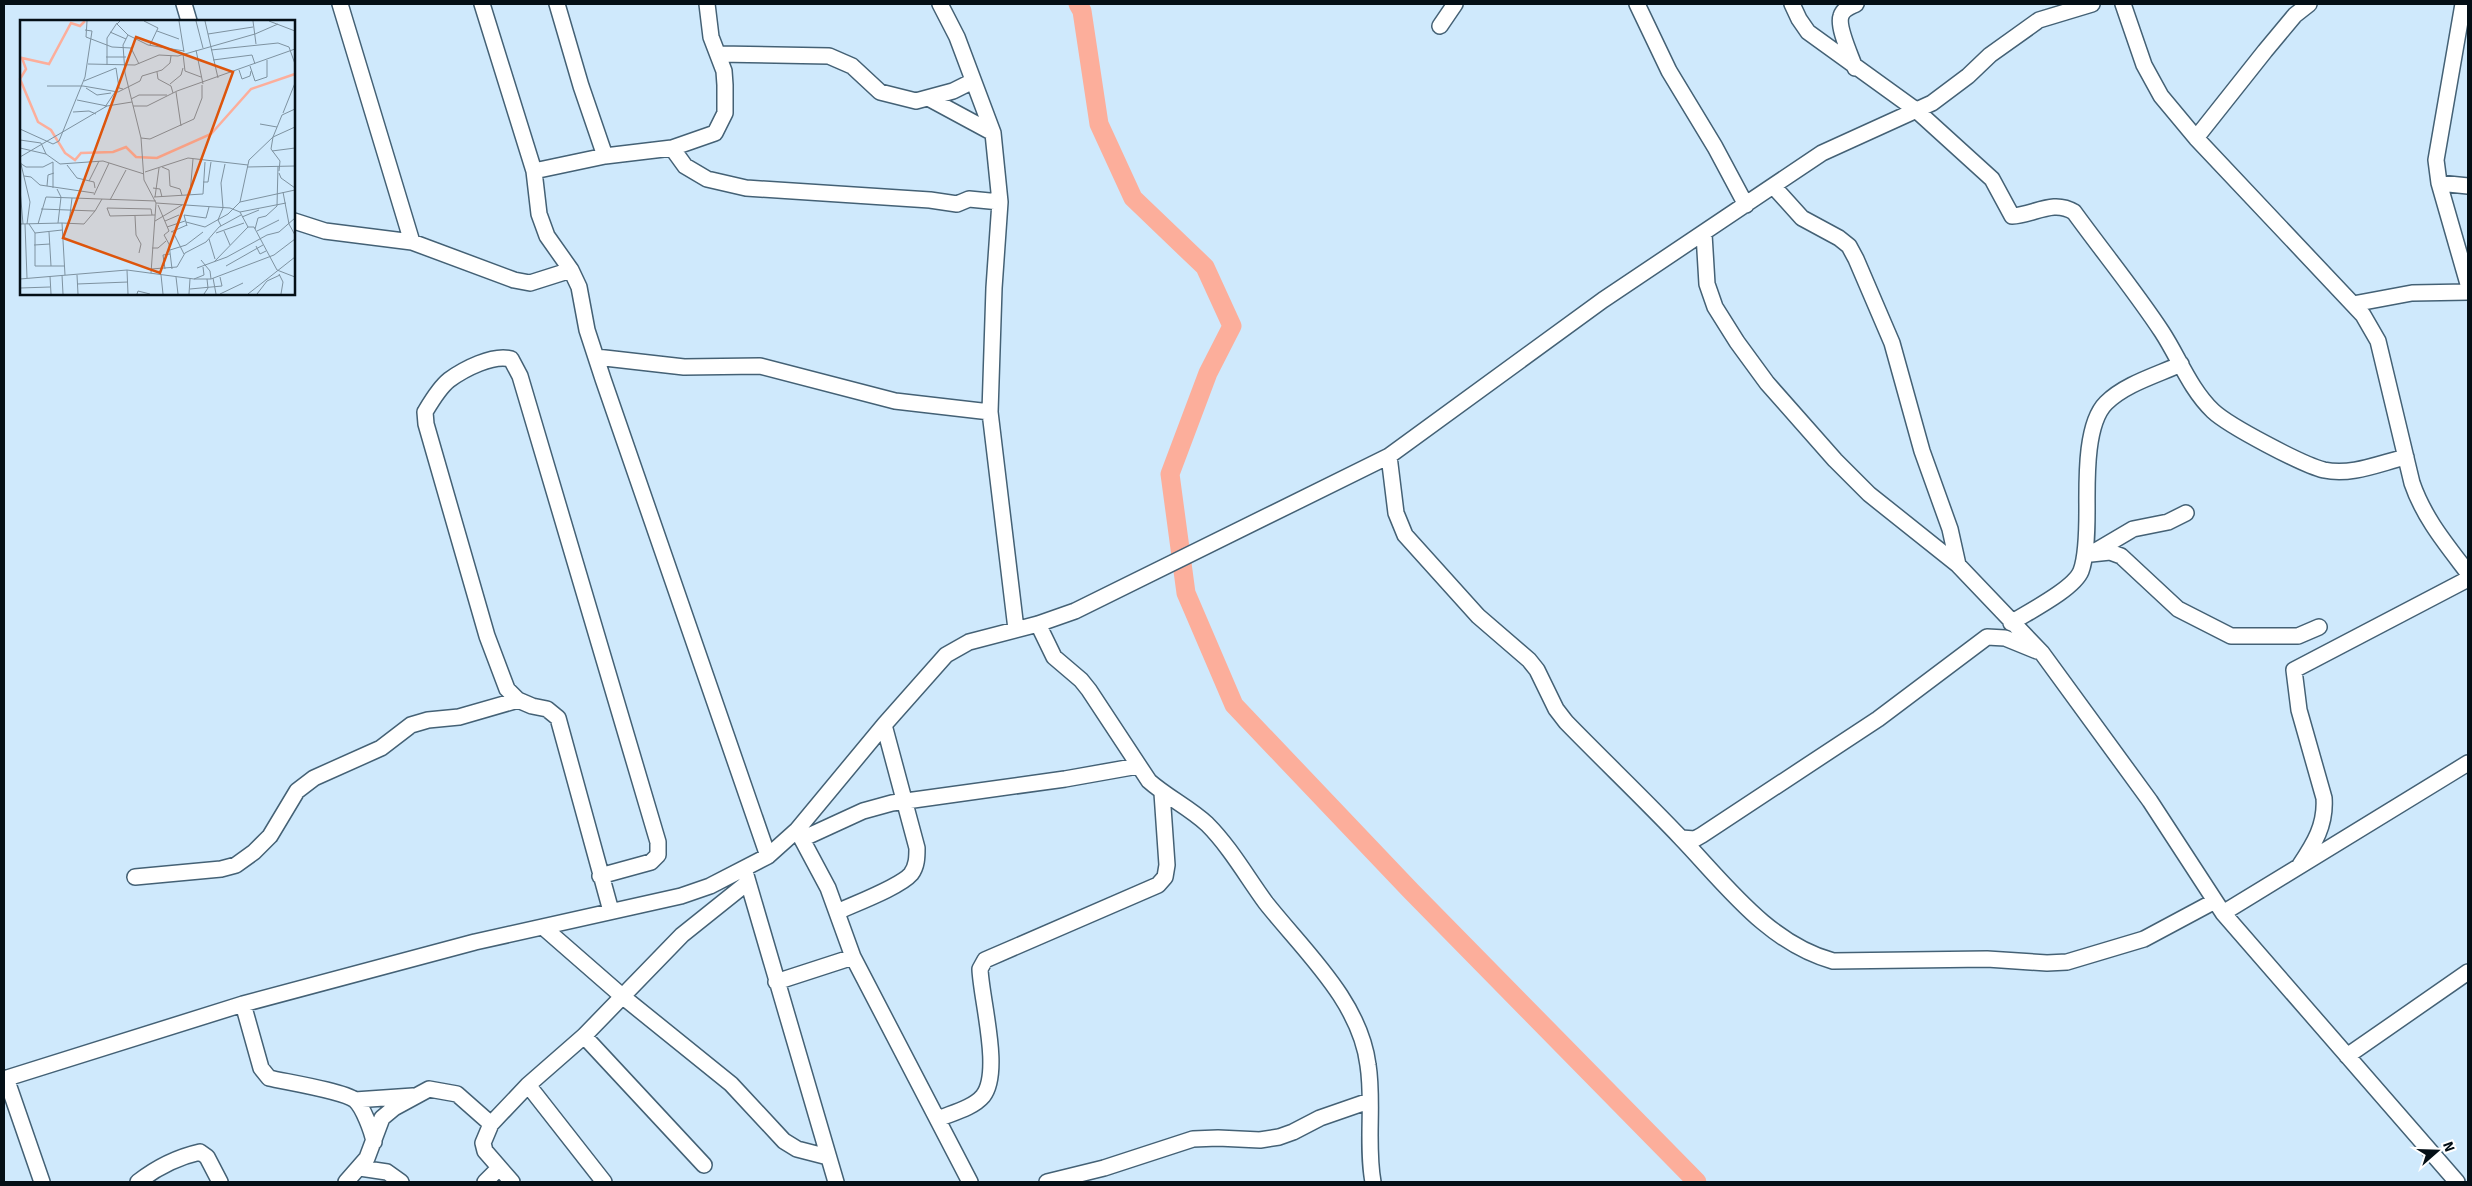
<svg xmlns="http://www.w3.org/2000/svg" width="2472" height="1186" viewBox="0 0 2472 1186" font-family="Signika,sans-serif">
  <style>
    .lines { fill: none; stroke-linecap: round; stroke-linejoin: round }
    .river { stroke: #fcae9b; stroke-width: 19 }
    .minor-casing { stroke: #446175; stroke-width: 18 }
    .minor { stroke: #fff; stroke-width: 15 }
    .inset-river { fill: none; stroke: #fcae9b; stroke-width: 2.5 }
    .inset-road { fill: none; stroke: #7e92a0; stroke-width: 1 }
    .view { fill: #dd550c; fill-opacity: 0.15; stroke: #dd550c; stroke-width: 2.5 }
    .inset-edge { fill: none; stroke: #040f16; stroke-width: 2.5 }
  </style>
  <rect width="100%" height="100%" fill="#cfe9fc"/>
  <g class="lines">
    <path class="river" d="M1078 4 1082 11 1099 124 1133 198 1205 267 1232 326 1208 373 1170 474 1186 593 1234 705 1411 891 1697 1182"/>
    <g class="minor-casing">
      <path id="minor" d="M184 4 189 21
        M340 4 412 242 514 280 530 283 571 270
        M482 4 534 171 539 214 547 236 571 270 579 287 587 330 603 379 768 856
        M557 4 581 86 605 156
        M940 4 957 37 993 133 1000 202 994 288 990 412 1016 629
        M1637 4 1669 71 1715 147 1746 205
        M1792 4 1799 19 1808 32 1916 110 1992 179 2012 216C2034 215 2053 199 2074 212 2103 252 2135 291 2162 332 2179 358 2190 389 2213 411 2229 426 2303 465 2324 470 2352 476 2380 463 2406 457
        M2123 4 2144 65 2161 96 2196 138 2363 315 2378 341 2412 483C2424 518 2446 544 2468 573
        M2463 4 2436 160 2439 183 2468 284
        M1440 26 1455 4
        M718 54 829 56 852 66 880 92 916 101 953 91 973 81
        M1855 68C1851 56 1837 27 1841 16 1843 9 1850 7 1856 4
        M930 99 993 133
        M2196 138 2265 51 2295 15 2309 4
        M672 148 715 133 725 113V85L724 71 711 37 707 4
        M534 171 605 156 672 148 685 166 707 179 746 188 930 200 957 204 969 199 1000 202
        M2439 183 2468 186
        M1774 187 1802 218 1839 238 1849 246 1856 259 1892 343 1922 451 1950 529 1958 565
        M294 221 325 231 412 242
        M1704 234 1707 284 1715 307 1737 342 1767 383 1835 460 1869 494 1958 565 2042 653 2150 801 2223 913 2457 1182
        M2353 304 2412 293 2468 292
        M596 357 684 367 760 366 895 401 990 412
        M1389 456 1396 513 1405 535 1478 616 1529 660 1537 670 1556 709 1566 722C1604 761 1644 799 1681 838 1726 885 1768 943 1833 961L1987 959 2047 963 2067 962 2144 939 2215 901
        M2094 552 2133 529 2168 522 2186 513
        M2091 554 2110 552 2121 556 2178 609 2231 636H2298L2319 627
        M2011 623C2028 612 2074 589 2081 571 2087 555 2087 527 2087 510 2087 481 2085 424 2106 403 2125 384 2157 375 2181 364
        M1038 624 1054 657 1081 680 1089 690 1149 781C1167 797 1190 808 1207 824 1230 847 1247 877 1266 903 1304 951 1360 1001 1368 1065 1374 1103 1366 1144 1373 1182
        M797 830 828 888 853 957 970 1182
        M1681 838 1695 839 1702 835 1878 719 1987 637 2005 638 2037 651
        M802 839 863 811 892 803 1065 779 1138 766
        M2300 865C2314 844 2326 825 2324 798L2299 710 2294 670 2468 579
        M746 875 836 1182
        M600 876 651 862 658 855V842L520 376 511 359C493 354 464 369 449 380 439 388 431 402 425 412L426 424 487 636 507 689 518 700 532 706 547 709 558 718 611 911
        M135 877 221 869 236 865 254 852 270 836 297 791 314 778 381 748 411 725 428 720 459 717 518 700
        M837 912C854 904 900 887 911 874 917 866 917 857 917 848L884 725
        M2223 913 2468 763
        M543 927 622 996 731 1084 784 1141 797 1149 828 1157
        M776 982 853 957
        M243 1004 261 1068 269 1078C286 1082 343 1091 355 1100 363 1107 372 1131 374 1142
        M584 1036 704 1165
        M2347 1056 2468 972
        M6 1078 42 1182
        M4 1079 243 1004 475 942 681 896 710 886 768 856 797 830 884 725 946 655 969 642 1038 624 1075 611 1389 456 1603 300 1822 153 1932 103 1968 76 1990 55 2039 20 2092 4
        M528 1085 604 1182
        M355 1100 413 1096
        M938 1119C952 1113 973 1108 983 1096 1002 1072 981 999 980 969L985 960 1158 885 1165 877 1167 865 1162 793
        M491 1124 483 1143 485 1151 512 1182
        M360 1168 387 1172 401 1182
        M138 1182C156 1168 178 1157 200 1152L207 1157 220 1182
        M346 1182 367 1158 382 1118 394 1108 429 1089 457 1094 491 1124 528 1085 584 1036 682 935 747 883
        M485 1182 499 1168
        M1047 1182 1104 1168 1193 1139 1218 1138 1260 1140 1279 1137 1293 1132 1320 1118 1369 1101"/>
    </g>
    <use href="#minor" class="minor"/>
  </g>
  <g transform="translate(20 20)">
    <rect width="275" height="275" fill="#cfe9fc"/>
    <path class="inset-river" d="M65 1 60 6 51 3 29 44 2 38 6 49 0 59 18 102 31 110 45 133 55 140 61 133 93 132 106 127 116 137 137 138 191 114 231 69 275 54"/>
    <path class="inset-road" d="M67 1 66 17 92 27 111 28 119 44M100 1 97 4 108 15 103 25 105 53 121 118 124 160 136 183 131 253M124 1 138 8 130 25M159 1 164 32M176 1 183 28M185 1 198 58M233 1 236 24M249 1 275 11M137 11 159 19M90 12 106 19M188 14 233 7M108 15 128 25 164 31M176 30 183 64M191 30 258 23 269 27 275 44M163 34 165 51 181 57M86 37H106M193 40 232 35 235 44M68 44 115 45 139 35 158 36 235 14 258 4M87 45V18L97 3M230 46 235 61 247 57V40M96 48 99 68 103 69M219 50 222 59 230 56 231 51M137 52 138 59 151 66 153 73M64 61 96 48M150 64 161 55 163 48M27 66H63L98 72 120 61 122 56 142 50 150 43 151 36M66 68 77 75 91 73M156 72 161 106M111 79 119 75H147M57 80 87 86M113 86H127L157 71 275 29M85 87 95 72M53 92 69 91 76 94M263 93 275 63M240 104 257 107M0 109 33 124 39 121 65 57 72 11 65 10M121 118 130 119 174 99 182 78V65M0 120 21 123 26 134M0 128 26 134 40 144 83 141 124 154M252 131 275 128M0 137 87 86 112 82M0 140 10 182 7 204M0 143 6 147H23L33 142M47 145 57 158 74 162 75 168M142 147 149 150 150 166 160 169 162 175M227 147 275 146M259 151 260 141 251 129 253 117 262 95 275 89M125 152 168 138 228 145M259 153 261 158 275 168M4 156 11 157 20 165 74 173M69 161 79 141M183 162H188L191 142M27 166 28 155 34 153M33 168V142M133 168 140 169 142 177M0 169 3 204M37 169 41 177 38 203M263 172 269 204 275 215M170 174 173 139M74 175 89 143M134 177 183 174 185 142M135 177 139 148M90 180 106 150M220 182 229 140 253 117 275 107M136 183 210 188 220 192 228 207M138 185 149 211 144 215 149 224 152 249M21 189 75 191 82 179M220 192 266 183M132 195 131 189 87 188 90 196 135 195M115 196 116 215 121 224 119 233M222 197 239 190M135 201 162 185M145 201 159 195M166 202 185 207 208 194 220 182 275 170M42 203 64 204 75 191M49 203 52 178M0 204 42 203 45 255M5 204 7 258M9 204 15 213V246H44M18 204 26 177 136 181M167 206 164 195 186 198 189 187M201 206 198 200 203 188 201 163 205 144M147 207 165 201M228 207H234L257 250 275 257M235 209 238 198 246 196 257 186 258 146M204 211 210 225M237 211 259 200M29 212 31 246M151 212 167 205M153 212 164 234M15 213 42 210M196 213 224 203M189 219 195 239M14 225 30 224M236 226 240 234 246 231M132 228H138L146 221M150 230 166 225 183 212M181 240 190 251 191 259M194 242 228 207M206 246 243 225M177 248 207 237 247 215 259 212 275 198M131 249 157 247 165 233 186 222 199 207 221 195M145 249 143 235 150 234M107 250 108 274M259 254 263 262 261 274M42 255 43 274M57 255 58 274M141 255 143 274M30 256 31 274M156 257 158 274M193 258 196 274M0 259 107 250 174 259H191L254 235 275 219M174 259 184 255 183 247M57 264 108 262M0 268 30 267M170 269 202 266 200 257M117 274 118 271 130 274M169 274 170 259M184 274 188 268 187 259M200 274 223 263M228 274 275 237M237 274 247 261 260 255"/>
    <path class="view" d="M116 17 213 52 140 253 43 218Z"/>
    <rect width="275" height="275" class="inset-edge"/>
  </g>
  <rect width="2472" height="1186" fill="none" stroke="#040f16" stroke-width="10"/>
  <g transform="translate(2437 1151) rotate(70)" stroke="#ffffff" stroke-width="4" paint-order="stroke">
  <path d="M0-4L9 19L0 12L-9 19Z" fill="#040f16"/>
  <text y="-8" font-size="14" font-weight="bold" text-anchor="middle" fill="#040f16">N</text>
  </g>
</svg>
